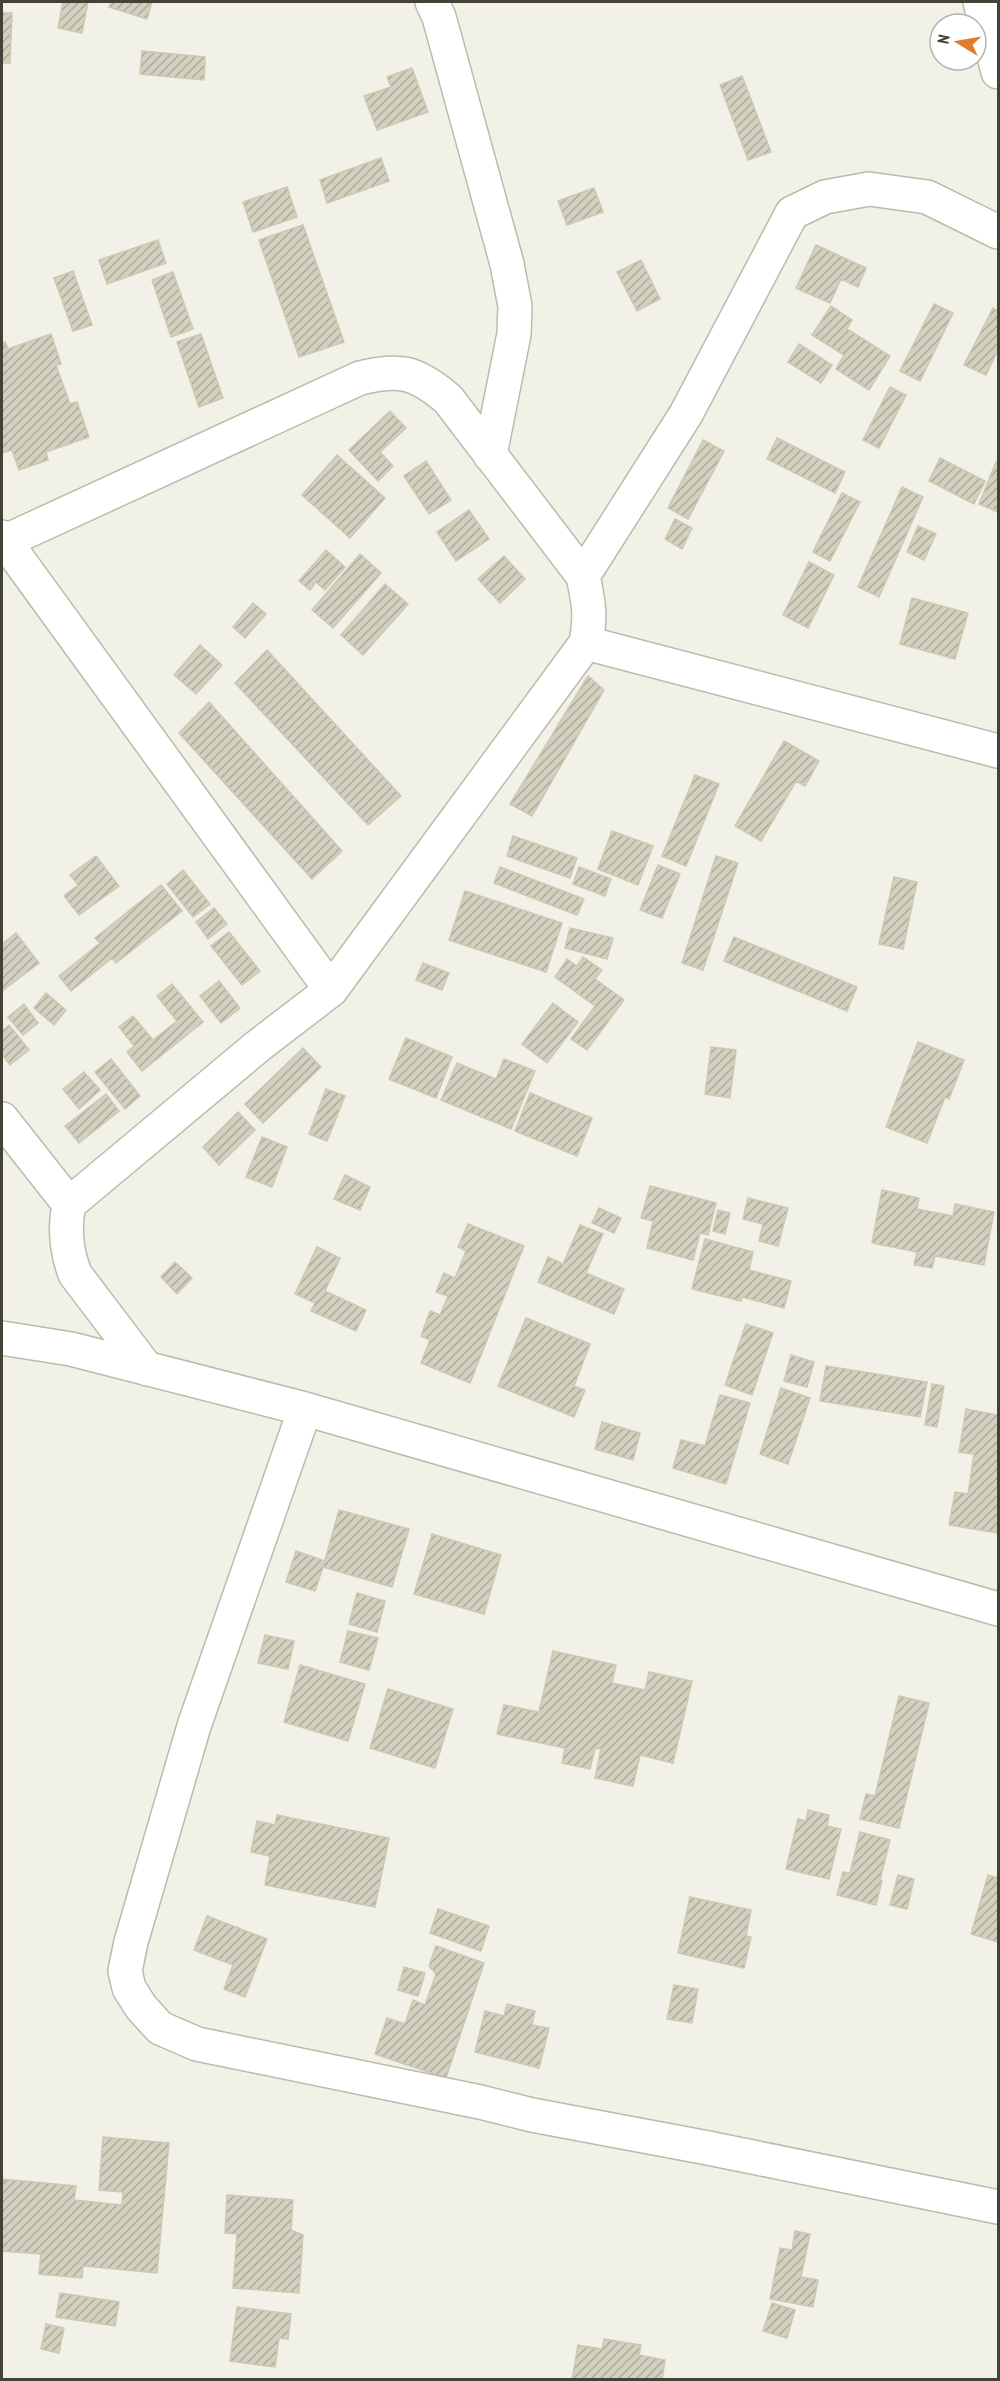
<svg xmlns="http://www.w3.org/2000/svg" width="1000" height="2381" viewBox="0 0 1000 2381" font-family="'PT Sans Narrow',sans-serif">
  <style>
    .building { fill: url(#building-hatch); stroke: #ccc9b2; stroke-width: 1.5 }
    .lines { fill: none; stroke-linecap: round; stroke-linejoin: round }
    .minor-casing { stroke: #bcbbab; stroke-width: 36 }
    .minor { stroke: #fff; stroke-width: 33 }
  </style>
  <defs>
    <pattern id="building-hatch" width="6" height="6" patternUnits="userSpaceOnUse" patternTransform="scale(1.5)"><rect width="6" height="6" fill="#d2d0be"/><path d="M-1 1l2-2M0 6l6-6M5 7l2-2" fill="none" stroke="#acaa9b"/></pattern>
  </defs>
  <rect width="100%" height="100%" fill="#f2f1e7"/>
  <path class="building" d="M63 2H88L82 33 58 28Z
    M111 2H152L147 19 109 7Z
    M2 13H12L10 63H2Z
    M142 51 205 57 204 80 140 74Z
    M412 68 428 112 377 130 364 96 391 87 387 77Z
    M742 76 771 152 748 160 720 85Z
    M381 158 389 181 327 203 320 180Z
    M287 187 297 217 253 232 243 202Z
    M594 188 603 212 567 225 558 201Z
    M303 225 344 342 299 357 259 240Z
    M158 240 166 263 107 284 99 260Z
    M816 245 866 268 858 287 841 279 830 303 796 288Z
    M641 260 660 299 637 311 617 272Z
    M73 271 92 325 73 331 54 278Z
    M173 272 193 329 171 337 152 280Z
    M934 304 953 313 920 381 900 371Z
    M831 306 852 320 847 329 890 356 869 390 836 369 844 355 812 335Z
    M993 308 998 311V350L986 375 964 365Z
    M51 334 61 364 56 365 70 404 77 402 89 437 46 452 48 460 19 470 12 450 2 453V343L5 342 8 349Z
    M201 334 223 398 199 407 177 342Z
    M799 344 832 365 821 383 788 362Z
    M890 387 906 395 879 448 863 440Z
    M390 411 406 428 380 452 393 466 378 481 349 450Z
    M777 438 845 472 835 493 767 459Z
    M703 440 724 451 688 519 668 508Z
    M337 455 385 498 350 538 302 495Z
    M940 458 985 481 974 504 929 481Z
    M426 461 451 500 429 514 404 476Z
    M996 462 998 463V512L979 504Z
    M902 487 923 497 879 597 858 587Z
    M842 493 860 502 830 561 813 552Z
    M469 510 489 539 456 561 437 532Z
    M675 519 692 528 682 549 665 539Z
    M918 526 936 534 924 560 907 552Z
    M326 550 345 567 325 590 316 582 310 590 299 581Z
    M360 554 381 573 333 628 312 610Z
    M504 556 525 579 500 603 478 579Z
    M809 562 834 575 808 628 783 615Z
    M385 584 408 604 363 655 341 635Z
    M912 598 968 613 955 659 900 644Z
    M253 603 266 614 245 638 233 627Z
    M200 645 222 665 196 694 174 675Z
    M267 650 401 796 368 825 235 683Z
    M588 676 604 690 532 816 510 804Z
    M209 702 342 851 312 879 179 733Z
    M784 741 819 761 805 786 796 781 761 841 735 826Z
    M695 775 719 784 686 866 662 856Z
    M612 831 653 846 638 885 598 869Z
    M513 836 577 858 570 878 507 856Z
    M96 856 119 886 79 915 64 896 78 885 70 875Z
    M716 856 738 863 703 970 682 963Z
    M658 865 680 874 662 918 640 910Z
    M500 867 584 899 577 915 494 883Z
    M579 867 611 879 605 896 573 884Z
    M183 870 210 904 193 917 167 884Z
    M894 877 917 882 903 949 879 944Z
    M161 885 182 911 116 963 112 958 71 991 59 976 100 943 95 938Z
    M465 891 562 923 546 972 449 940Z
    M214 908 227 924 208 939 196 922Z
    M570 928 613 938 607 959 565 948Z
    M229 932 260 971 242 985 211 946Z
    M16 933 39 963 2 991V944Z
    M734 937 857 987 847 1011 724 961Z
    M583 957 602 970 595 979 624 1000 587 1050 571 1039 595 1006 555 977 567 959 577 966Z
    M423 963 449 973 442 990 416 980Z
    M219 981 240 1008 221 1023 200 996Z
    M172 984 203 1022 142 1071 127 1052 134 1046 119 1027 133 1016 153 1040 177 1021 157 996Z
    M46 993 66 1010 54 1025 34 1008Z
    M553 1003 578 1022 547 1063 522 1044Z
    M24 1004 38 1023 23 1035 8 1017Z
    M9 1025 29 1050 10 1065 2 1054V1031Z
    M406 1038 452 1057 436 1098 389 1079Z
    M918 1042 964 1060 949 1099 945 1097 927 1143 886 1127Z
    M711 1047 736 1050 730 1098 705 1094Z
    M303 1048 321 1067 263 1123 245 1104Z
    M111 1059 140 1096 125 1109 95 1072Z
    M504 1059 535 1071 511 1129 441 1100 457 1063 496 1079Z
    M84 1072 100 1090 79 1109 63 1089Z
    M326 1089 345 1096 327 1141 309 1134Z
    M530 1093 592 1118 577 1156 515 1131Z
    M106 1094 119 1111 79 1143 65 1126Z
    M238 1112 255 1130 219 1165 203 1147Z
    M262 1137 287 1147 272 1187 246 1177Z
    M345 1175 370 1187 360 1210 334 1199Z
    M650 1186 716 1203 708 1235 700 1233 693 1260 647 1248 653 1221 641 1218Z
    M882 1190 919 1198 917 1209 953 1216 955 1204 994 1212 984 1265 935 1256 932 1268 914 1265 917 1252 872 1243Z
    M748 1198 788 1208 778 1246 759 1241 763 1224 743 1219Z
    M599 1208 621 1218 614 1233 592 1223Z
    M718 1210 730 1213 725 1234 713 1231Z
    M468 1224 524 1246 470 1383 421 1363 430 1340 421 1336 430 1311 440 1315 448 1296 436 1292 444 1273 455 1278 466 1251 458 1247Z
    M580 1225 603 1234 586 1273 624 1289 614 1314 538 1282 548 1257 563 1264Z
    M705 1239 753 1252 749 1270 791 1281 784 1308 742 1297 741 1301 692 1289Z
    M317 1247 340 1258 325 1291 366 1310 356 1331 311 1311 315 1303 295 1294Z
    M175 1262 192 1278 177 1294 161 1277Z
    M526 1318 590 1344 574 1386 585 1390 574 1417 498 1386Z
    M746 1324 773 1333 752 1395 725 1385Z
    M791 1355 814 1362 807 1387 784 1381Z
    M826 1366 927 1382 920 1417 820 1401Z
    M932 1384 944 1386 937 1427 925 1425Z
    M781 1388 810 1398 788 1464 760 1454Z
    M720 1395 750 1403 726 1484 673 1468 681 1440 705 1446Z
    M966 1409 998 1415V1533L949 1525 955 1492 968 1494 974 1454 959 1452Z
    M602 1422 640 1433 633 1460 595 1449Z
    M339 1510 409 1529 392 1587 323 1567Z
    M432 1534 501 1555 484 1614 414 1594Z
    M296 1551 325 1561 315 1591 286 1582Z
    M357 1593 385 1601 377 1632 349 1624Z
    M348 1631 378 1638 369 1670 340 1662Z
    M265 1635 294 1641 288 1669 258 1663Z
    M553 1651 616 1665 612 1683 645 1690 649 1672 692 1681 673 1763 640 1755 633 1786 595 1778 601 1749 595 1748 590 1769 562 1763 565 1748 497 1734 504 1705 539 1712Z
    M300 1665 365 1684 348 1741 284 1722Z
    M388 1689 453 1709 435 1768 370 1748Z
    M899 1696 929 1703 899 1828 860 1819 866 1794 875 1796Z
    M808 1810 829 1815 827 1826 841 1829 829 1879 786 1869 798 1819 806 1821Z
    M277 1815 389 1838 375 1907 265 1885 270 1856 251 1852 257 1821 275 1825Z
    M860 1832 890 1840 880 1880 882 1881 876 1905 837 1895 843 1872 850 1873Z
    M898 1875 914 1879 907 1909 890 1905Z
    M988 1875 998 1878V1942L971 1934Z
    M690 1897 751 1910 746 1936 751 1937 744 1968 678 1953Z
    M438 1909 489 1926 481 1951 430 1933Z
    M207 1916 267 1939 245 1997 224 1989 233 1965 194 1950Z
    M436 1946 484 1963 446 2078 375 2054 387 2018 405 2024 413 2000 425 2005 436 1974 429 1966Z
    M404 1967 425 1973 418 1996 398 1990Z
    M674 1985 698 1989 692 2023 667 2019Z
    M507 2004 535 2011 532 2025 549 2028 539 2068 475 2052 485 2011 504 2016Z
    M103 2137 169 2143 157 2273 83 2266 82 2278 39 2274 41 2254 2 2251V2179L76 2186 74 2200 122 2205 123 2192 99 2190Z
    M227 2195 293 2200 291 2230 303 2235 299 2293 233 2288 237 2234 225 2233Z
    M795 2231 810 2234 801 2277 818 2280 813 2307 770 2299 780 2248 792 2250Z
    M60 2293 119 2302 115 2326 56 2317Z
    M772 2303 795 2310 787 2338 763 2331Z
    M237 2307 291 2314 288 2339 279 2338 275 2367 230 2361Z
    M46 2324 64 2328 59 2353 41 2349Z
    M604 2339 641 2345 639 2355 665 2360 662 2380H572L578 2345 602 2349Z"/>
  <g class="lines">
    <g class="minor-casing">
      <path id="minor" d="M432 2 439 17 507 264 515 306 514 334 490 455
        M980 2 998 72
        M2 537 331 990
        M6 541 360 378C400 368 416 372 448 399L583 576C589 604 591 615 586 643L331 990 258 1046 69 1204C64 1229 66 1250 75 1274L147 1369
        M583 576 686 414 792 213 825 197 869 189 927 197 998 232
        M586 643 998 751
        M2 1119 69 1204
        M2 1338 71 1349 305 1409 998 1609
        M305 1409 194 1726 131 1942 125 1971 129 1988 141 2007 160 2028 197 2044 480 2102 532 2115 708 2148 998 2207"/>
    </g>
    <use href="#minor" class="minor"/>
  </g>
  <rect width="1000" height="2381" fill="none" stroke="#444237" stroke-width="6"/>
  <g transform="translate(958 42) rotate(281)"><circle r="28" fill="#ffffff" stroke="#b4b3af" stroke-width="1.5"/>
  <path d="M0-4.5L10 22L0 15L-10 22Z" fill="#e17b2f"/>
  <text y="-9" font-size="16" font-weight="bold" text-anchor="middle" fill="#444237">N</text>
  </g>
</svg>
